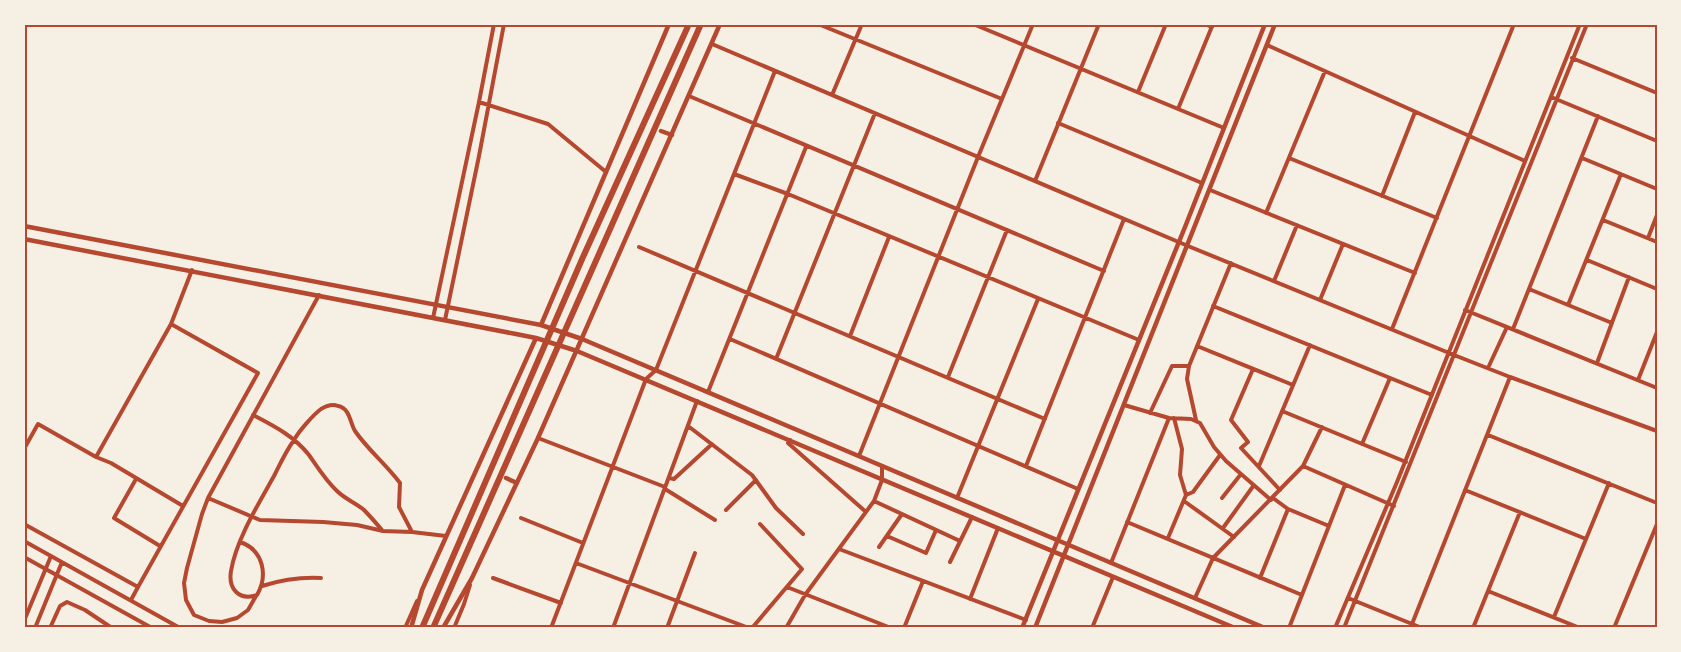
<svg xmlns="http://www.w3.org/2000/svg" width="1681" height="652" viewBox="0 0 1681 652" font-family="Raleway,sans-serif">
  <style>
    .lines { fill: none; stroke-linecap: round; stroke-linejoin: round }
    .minor { stroke: #b5482f; stroke-width: 4 }
    .tertiary { stroke: #b5482f; stroke-width: 4.5 }
    .trunk { stroke: #b5482f; stroke-width: 6 }
    .neatline { fill: none; stroke: #b5482f; stroke-width: 2 }
  </style>
  <rect width="100%" height="100%" fill="#f6efe4"/>
  <g class="lines">
    <path class="minor" d="M818 24 1002 99
      M973 24 1224 128
      M1204 24 1212 27
      M1654 24 1657 25
      M712 44 1188 246 1454 355 1510 377 1657 431
      M1267 45 1525 161
      M1572 58 1657 93
      M1138 92 1166 24
      M832 95 862 24
      M689 96 1104 271
      M1551 97 1657 141
      M479 102 548 124 606 172
      M1178 109 1213 24
      M1058 123 1202 183
      M1289 158 1437 218
      M1582 158 1657 189
      M734 174 788 194 1139 340
      M1035 181 1099 24
      M1210 190 1415 273
      M1382 196 1415 112
      M1266 213 1325 71
      M1603 220 1657 242
      M1648 238 1657 215
      M639 247 1045 419
      M1587 260 1657 289
      M1274 281 1297 225
      M1529 289 1612 323
      M1320 300 1343 244
      M1568 305 1621 174
      M1213 306 1432 395
      M1465 310 1657 388
      M433 318 479 102 494 24
      M445 320 479 156 504 24
      M171 324 192 270
      M1392 329 1514 24
      M1513 329 1598 116
      M850 336 889 237
      M730 339 1078 489
      M1197 346 1293 385
      M776 359 875 113
      M1597 363 1629 277
      M1189 366 1187 379 1196 420
      M1488 368 1507 327
      M1253 369 1231 420 1248 442 1241 448 1280 490
      M948 377 1007 230
      M1638 380 1657 332
      M708 392 806 147
      M1124 405 1169 418 1191 419 1200 423 1214 447 1226 461 1271 500
      M1282 411 1406 462
      M1150 413 1172 366H1189L1231 263
      M253 415C274 426 294 436 309 455 318 468 326 481 337 491 345 499 356 503 364 510 370 516 376 523 382 530
      M1174 418 1182 449 1180 475 1186 495
      M688 426 752 475 776 508 803 534
      M1488 435 1657 503
      M538 438 665 487
      M790 440 788 443 866 512
      M1362 444 1390 378
      M24 449 38 424 96 457 171 324 258 373 138 587 24 524
      M859 456 978 157 1033 24
      M96 457 111 463 183 506
      M1026 466 1124 219
      M1259 466 1310 345
      M1303 466 1394 506
      M669 478 674 479 712 444
      M136 479 114 518 160 546
      M665 489 715 520
      M1465 490 1586 539
      M208 498 260 520 323 522 357 525 383 531 412 532 446 536
      M957 498 1038 299
      M1222 498 1241 474
      M1273 498 1288 509 1329 526
      M874 501 960 541
      M1184 501 1234 537
      M726 510 756 480
      M521 518 583 543
      M1127 522 1302 595
      M1223 528 1254 485
      M887 536 926 553 936 530
      M1168 538 1186 495 1193 492 1220 455
      M24 541 180 628
      M240 542C264 550 268 576 257 595 239 601 228 589 231 571 236 540 259 503 274 476 280 464 286 451 294 440 299 431 313 415 321 409 326 406 333 404 338 406 350 408 350 423 355 431 368 450 386 464 400 483L399 507 412 532
      M879 547 902 514
      M839 549 1026 620
      M24 557 152 628
      M950 562 972 517
      M576 563 749 628
      M1111 563 1169 418
      M493 578 561 603
      M1260 578 1288 509
      M262 586C281 580 301 577 321 578
      M787 587 891 628
      M1488 591 1580 628
      M256 596 248 610 237 618 222 622 209 621 194 615 186 600 184 583 187 568 202 514 208 498 319 295
      M1195 598 1213 558 1303 466 1322 427
      M1348 598 1422 628
      M970 599 998 528
      M131 600 138 587
      M1554 617 1609 483
      M24 621 51 556
      M1412 624 1510 377
      M35 628 62 562
      M50 628 60 606 67 602 85 610 112 628
      M405 628 417 601
      M454 628 464 604 470 585
      M551 628 646 379 656 370 775 71
      M613 628 697 401
      M667 628 695 553
      M752 628 802 569 760 524
      M786 628 805 595 874 501 882 480V466
      M904 628 923 581
      M1092 628 1113 577
      M1289 628 1345 485
      M1335 628 1397 482 1580 24
      M1344 628 1587 24
      M1473 628 1520 512
      M1614 628 1657 524"/>
    <path class="tertiary" d="M661 131 672 135
      M24 226 541 325 582 339 1265 628
      M24 239 516 334 536 338 577 351 1235 628
      M541 325 669 24
      M506 478 517 483
      M411 628 422 590 536 338
      M443 628 472 578 538 438 720 24
      M1022 628 1185 227 1265 24
      M1035 628 1275 24"/>
    <path class="trunk" d="M422 628 583 257 689 24
      M433 628 701 24"/>
  </g>
  <rect width="1681" height="652" fill="none" stroke="#f6efe4" stroke-width="51"/>
  <rect x="26" y="26" width="1630" height="600" class="neatline"/>
</svg>
